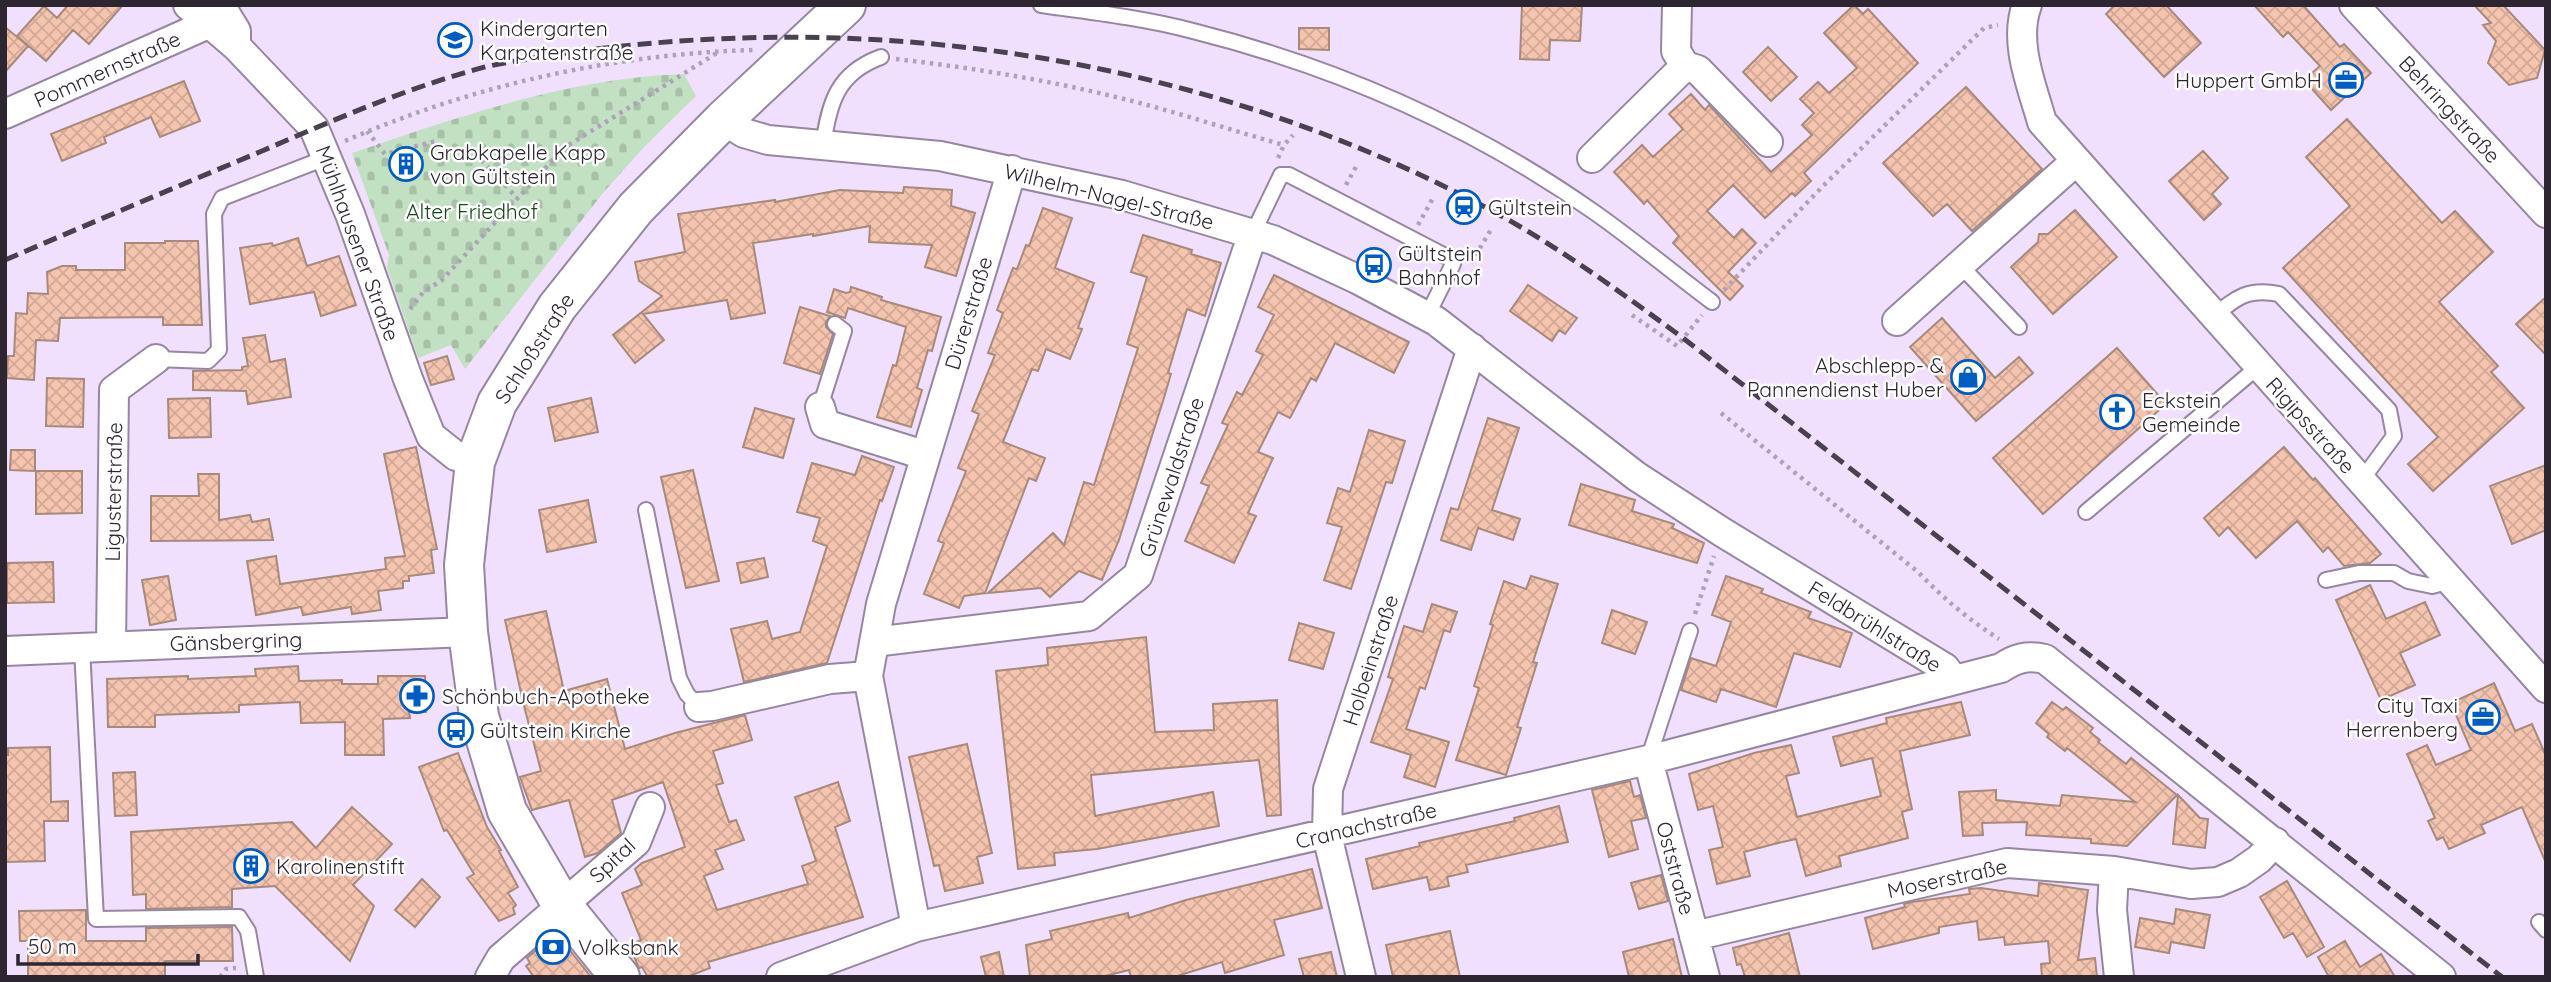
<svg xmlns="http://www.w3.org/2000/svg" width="2551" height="982" viewBox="0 0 2551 982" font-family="Quicksand,sans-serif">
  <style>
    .cemetery { fill: url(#cemetery-stones) }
    .building { fill: url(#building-cross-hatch); stroke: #a88a7b; stroke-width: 2 }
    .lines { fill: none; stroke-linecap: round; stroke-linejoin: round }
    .lane-casing { stroke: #9687a1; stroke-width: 18 }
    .street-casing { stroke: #9687a1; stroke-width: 32 }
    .secondary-casing { stroke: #9687a1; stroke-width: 42 }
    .path { stroke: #aea1b8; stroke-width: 4.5; stroke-dasharray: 3.5 5; stroke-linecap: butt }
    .lane { stroke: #fff; stroke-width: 14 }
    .street { stroke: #fff; stroke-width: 28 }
    .secondary { stroke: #fff; stroke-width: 38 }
    .rail { stroke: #49414f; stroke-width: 5; stroke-dasharray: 14 7; stroke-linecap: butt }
    .labels { text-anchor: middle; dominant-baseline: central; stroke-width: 5; stroke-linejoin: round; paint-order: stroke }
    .poi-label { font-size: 21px; fill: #2d2631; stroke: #fff; text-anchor: start }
    .street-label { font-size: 21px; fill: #2d2631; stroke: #fff }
    .park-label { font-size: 21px; fill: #13471a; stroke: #fff }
  </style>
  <defs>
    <pattern id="cemetery-stones" width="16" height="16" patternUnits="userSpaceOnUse" patternTransform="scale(1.75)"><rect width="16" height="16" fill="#c2e0c2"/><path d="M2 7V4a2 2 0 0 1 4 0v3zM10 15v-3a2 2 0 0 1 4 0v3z" fill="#a7c0a7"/></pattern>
    <pattern id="building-cross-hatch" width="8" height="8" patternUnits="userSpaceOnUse" patternTransform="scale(1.75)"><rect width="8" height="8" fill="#f4c4ae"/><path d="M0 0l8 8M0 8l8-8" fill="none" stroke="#d2a896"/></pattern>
  </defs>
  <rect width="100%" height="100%" fill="#f0e0fd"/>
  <path class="cemetery" d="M684 74 696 96 644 147 603 193 465 369 451 345 418 358 387 267 389 255 352 153C461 116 569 78 684 74Z"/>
  <path class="building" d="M68 5H123L89 44 73 30 46 61 17 36 44 6 57 18Z
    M1522 5H1582L1580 41 1550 40 1549 60 1520 59Z
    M1854 5 1863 14 1868 9 1918 63 1804 173 1811 181 1795 196 1792 193 1765 218 1733 185 1707 211 1734 238 1742 229 1756 243 1728 272 1743 286 1730 300 1673 243 1679 236 1647 200 1644 204 1614 172 1642 145 1653 157 1683 129 1669 114 1691 94 1705 110 1709 105 1771 172 1812 135 1802 125 1814 113 1800 99 1818 82 1829 93 1857 68 1824 33Z
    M2115 5H2166L2201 43 2164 77 2106 14Z
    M2254 5H2303L2340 47 2344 44 2371 73 2331 110 2304 80 2320 66 2288 32 2283 37Z
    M2474 5H2503L2545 50 2537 78 2509 85 2488 63 2496 41 2483 25 2491 23Z
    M5 27 28 46 5 72Z
    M1299 28H1329V50L1299 49Z
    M1768 47 1797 77 1771 101 1743 72Z
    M184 81 200 121 160 137 151 117 104 137 106 143 62 161 51 134Z
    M1966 87 2042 169 1972 231 1947 204 1933 216 1883 163Z
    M2347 119 2442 223 2455 211 2493 252 2439 302 2498 366 2491 372 2524 408 2433 491 2408 464 2438 437 2283 268 2350 206 2306 157Z
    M2203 151 2228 178 2212 194 2221 204 2204 220 2169 181Z
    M399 153 422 157 410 175 398 174 393 164Z
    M904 187 952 190 951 206 975 213 956 276 925 267 932 245 869 242 870 226 813 236V234L753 243 765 313 731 319 727 300 643 314 664 340 635 363 613 335 662 296 639 281 635 262 685 252 678 214 775 200V202L840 190 903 193Z
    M1043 208 1072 218 1055 268 1094 283 1078 328 1082 329 1070 359 1046 349 1038 371 1032 369 1003 442 1045 458 1036 481 1029 478 985 593 964 596 959 608 924 594 944 543 938 541 966 471 958 468 979 414 972 411 995 355 988 353 1003 313 997 310 1013 268 1017 269 1026 245 1029 246Z
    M2075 210 2117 257 2053 314 2011 267 2038 242 2039 234H2048Z
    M1143 235 1192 250 1191 254 1221 263 1205 316 1187 309 1168 373 1171 374 1163 401 1119 540 1102 580 1079 571 1050 597 1041 588 988 593 1053 533 1064 545 1084 482 1094 485 1138 348 1127 344 1147 277 1131 272Z
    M298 238 307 266 339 256 356 305 321 316 314 292 250 304 240 248 272 243 273 246Z
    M165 241H198L202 325H163V317L60 318 58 341 36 340 34 380 7 378 8 356H14L16 313 27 314 28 293 48 294 47 272 62 266H76V270H125V243H165Z
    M1274 275 1409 342 1394 373 1335 343 1316 381 1311 378 1290 418 1278 412 1258 452 1273 458 1248 513 1256 516 1234 563 1185 541 1209 486 1201 483 1228 425 1222 423 1237 392 1242 395 1263 355 1256 351 1274 315 1258 307Z
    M1528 285 1577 318 1565 334 1559 330 1552 341 1510 311Z
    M851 287 882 297 881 300 941 317 932 351 928 350 917 388 922 390 911 427 877 417 893 365 896 366 906 327 848 308 845 318 827 312 834 289 846 293 850 292Z
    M2546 297V355L2516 324Z
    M800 307 830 316 826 322V327L833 334 820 374 784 363Z
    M1942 318 1995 378 2019 357 2033 373 1976 421 1910 347Z
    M265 335 270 362 285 359 291 397 248 404 246 391 193 390V371L242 370V367L248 366 243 338Z
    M2117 348 2166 404 2043 514 1993 458Z
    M447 356 454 379 431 385 424 363Z
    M47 378 84 379 83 427 46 426Z
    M210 398 211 437 169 438 168 399Z
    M591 398 598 432 555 441 548 408Z
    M755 408 794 419 783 458 743 447Z
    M1488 418 1519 428 1492 510 1520 519 1513 540 1478 528 1471 550 1441 540 1451 508 1458 510Z
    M1369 430 1405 441 1392 483 1386 482 1351 589 1324 580 1342 527 1327 523 1338 488 1350 492Z
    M416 447 437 549 431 550 434 573 409 576V581H403V588L378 591 381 610 352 614 351 607 303 615 301 607 256 615 247 561 276 556 280 584 386 569 385 558 405 556 384 454Z
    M2284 447 2313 480 2315 478 2381 554 2370 563 2344 566 2328 547 2323 552 2297 521 2256 558 2228 527 2219 536 2204 518Z
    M11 450H35V471L10 470Z
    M862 456 894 467 882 501 880 500 827 663 744 682 731 629 767 621 772 639 800 632 827 546 813 541 820 518 797 512 812 463 855 475Z
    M2546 465V530L2512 544 2490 486Z
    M693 470 719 581 686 588 661 477Z
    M36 471H82V513L36 514Z
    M198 474H219V520L250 515 252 522 269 519 273 540 151 541V496H199Z
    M1581 484 1635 500 1632 511 1674 524 1672 528 1704 543 1697 563 1569 525Z
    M588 500 596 542 547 552 539 510Z
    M764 558 768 577 741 583 737 563Z
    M53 562 54 602 7 603V563Z
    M168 576 176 620 150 625 142 580Z
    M1531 576 1558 584 1533 662 1537 663 1517 727 1521 728 1506 775 1456 760 1479 688 1474 686 1493 625 1490 624 1504 581 1526 589Z
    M1726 576 1763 589 1761 593 1811 612 1808 618 1852 633 1840 667 1794 653 1776 707 1721 689 1716 702 1681 690 1691 658 1716 666 1731 622 1712 615Z
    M2370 585 2386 619 2425 602 2440 635 2400 653 2415 685 2381 700 2336 600Z
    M1432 604 1457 612 1450 632 1444 630 1425 689 1420 687 1406 729 1449 742 1435 787 1404 777 1411 755 1371 742 1393 679 1388 677 1404 626 1423 632Z
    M1612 610 1647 622 1635 654 1602 643Z
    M546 611 564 691 607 679 625 749 675 733 745 715 752 740 713 751 723 783 716 785 729 822 736 820 744 840 715 850 723 869 704 876 717 910 808 884 802 866 816 861 795 797 838 782 850 821 835 827 863 917 708 962 710 968 687 977H648L642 967 639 968 629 945 641 940 622 893 642 885 635 869 642 863 685 847 663 782 612 800 621 833 598 853 585 857 569 800 532 810 520 777 541 771 523 702 505 620Z
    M1299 623 1334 633 1323 669 1289 660Z
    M1146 637 1155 732 1214 730 1213 704 1277 700 1281 815 1267 816 1259 760 1091 775 1095 816 1213 792 1219 826 1097 849 1054 853 1055 865 1018 869 996 671 1048 665 1047 648Z
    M298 666 299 681 342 680V684H378V676H425L426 712H409L410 718 383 719 384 755H345V722L301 723 300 702 239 705V712L155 715V727H108L107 679 188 676V679L256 676 255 669Z
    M2494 683 2515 731 2532 724 2546 756V863L2522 807 2481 825 2485 833 2449 849 2443 837 2437 840 2428 821 2435 818 2407 754 2427 745 2436 765 2471 750 2451 703Z
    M1961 702 1970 735 1900 751 1912 809 1902 812 1908 838 1839 856 1841 866 1806 876 1796 839 1774 844 1744 852 1750 876 1717 884 1709 850 1723 847 1713 806 1698 810 1689 774 1754 753 1791 745 1799 773 1786 776 1797 817 1881 796 1872 758 1841 766 1833 737 1887 723 1886 718Z
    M2052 702 2063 710 2066 707 2093 728 2090 732 2100 740 2098 742 2126 764 2131 758 2177 795 2127 846 2091 843V839L2026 835 2027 822 1982 823 1983 835 1963 836 1959 792 1996 790V800L2060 806 2062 795 2135 802 2067 748 2065 751 2047 737 2049 734 2036 723Z
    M967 744 992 853 977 857 983 883 945 891 939 865 934 866 909 757Z
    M50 747 51 802 68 801V821H44L45 861 5 862V755H8V748Z
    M458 753 487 827 501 850 499 851 518 887 508 893 516 905 513 908 515 914 499 921 467 878 474 874 447 830 444 831 419 767Z
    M135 772 137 815 115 816 113 773Z
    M1630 781 1634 797 1640 795 1646 818 1631 821 1638 849 1609 857 1592 790Z
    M2178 795 2200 818 2208 819 2205 848 2173 844Z
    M1559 806 1568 842 1466 865 1468 872 1447 877 1449 886 1430 890 1427 877 1373 889 1366 859 1420 846 1419 843 1515 821 1514 818Z
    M352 807 392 844 353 885 374 906 350 961 275 886 232 889V907L146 909V894L133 895 131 832 292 822 316 848Z
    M1312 869 1322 908 1274 920 1284 955 1225 973 1222 962 1174 977H1131L1129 970 1101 977H1030L1026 945 1052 939 1050 931 1128 913 1129 918 1186 900Z
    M1661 875 1668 901 1639 909 1631 883Z
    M422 879 440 897 415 927 395 910Z
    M2287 881 2324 947 2307 957 2293 933 2284 938 2260 897Z
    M2039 883 2088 890 2078 960 2095 958 2097 977H2042L2041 964 2050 963 2048 941 2005 945 2004 937 1979 940 1977 921 1939 927V933L1873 949 1865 918 1905 907 1904 904 1912 902 1970 894 1969 889 1981 888 2038 896Z
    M2176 909 2210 915 2204 948 2171 942 2169 953 2135 947 2140 918 2174 924Z
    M86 910V941H146V928L232 927 233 961H165V977H28V941H20L19 911Z
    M1450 931 1460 977H1393L1386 945Z
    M556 933 591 977H534L526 966 530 963 527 958Z
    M1789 933 1800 977H1745L1741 964 1737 965 1733 948Z
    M1673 939 1682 977H1629L1623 952Z
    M2345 941 2360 967 2381 954 2395 977H2329L2318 957Z
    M999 952 1004 977H986L981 957Z
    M1331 952 1337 977H1304L1299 959Z"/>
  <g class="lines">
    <g class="lane-casing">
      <path id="lane" d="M1041 5C1092 12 1144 18 1193 31 1336 67 1473 127 1594 212 1634 240 1672 272 1712 302
        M823 146C829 103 837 73 881 57
        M1253 233 1281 175H1289L1451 259 1453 264 1427 316
        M1960 265 2019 327
        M2214 316C2237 297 2248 288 2279 294L2389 410 2394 436 2361 481
        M156 359 208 361 219 350 214 214 222 198 328 157
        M820 407 844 331 835 324
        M646 510 679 678 687 694 699 707
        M2086 512 2259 366
        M2326 580 2359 573H2394L2408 581 2432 586 2450 581
        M82 648 96 919 239 917 248 931 256 977
        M1648 760 1690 631
        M2539 922 2546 930"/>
    </g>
    <g class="street-casing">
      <path id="street" d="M188 5 236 46 314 128 350 214 408 379 431 436 456 456 475 462
        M220 5 236 31V46
        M1677 5 1676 51 1685 66 1698 70 1768 142
        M2027 5C2013 42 2032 86 2042 122L2546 688
        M2354 5 2546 213
        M5 114 208 24
        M723 120 744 133 768 140 940 156 1122 195 1273 240 1357 279 1436 321 1636 476 1722 532 1945 668 1954 680
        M1592 158 1685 66
        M1897 321 2076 161
        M820 407 825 424 924 455
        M874 642 1089 616 1138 575 1253 233
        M111 646 114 390 156 359
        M5 651 468 632
        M699 707 712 706 830 679 868 676
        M1648 760 1705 977
        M2114 871 2112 910 2119 977
        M916 927 868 676 881 604 1012 170
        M1694 936 2007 863 2114 871 2191 884 2218 882 2239 873 2259 859 2275 842
        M490 977 501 958 636 842 650 807
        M781 977 916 927 1648 760 2001 668C2016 658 2027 655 2045 659L2441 977
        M1361 977 1327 835 1328 789 1472 348"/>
    </g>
    <g class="secondary-casing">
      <path id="secondary" d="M620 977 562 905 507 811 479 716 468 632 464 565 475 462 497 403 557 307 636 208 723 120 846 5"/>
    </g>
    <path class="path" d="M896 59C973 68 1048 80 1124 99 1177 112 1230 130 1284 145
      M367 131 385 154 436 141 443 157 470 148 517 198
      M345 141C474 85 613 54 754 50
      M1278 158 1284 145 1293 135
      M1346 185 1358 163
      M1418 225 1433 198
      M1471 263 1492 228
      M1724 290 1822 187 1984 28 1998 25
      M410 309 424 291 441 281 564 148 720 51
      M1632 315 1677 346 1702 315
      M1721 413 1918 572C1943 598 1969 620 1999 639
      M1695 614 1714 556
      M220 977 226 969 236 968"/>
    <use href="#lane" class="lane"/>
    <use href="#street" class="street"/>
    <use href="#secondary" class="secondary"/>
    <path class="rail" d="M5 260C91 223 176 187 262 151 336 119 411 86 489 66 830 0 1190 47 1496 213 1562 249 1623 294 1683 338L2502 977"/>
  </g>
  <defs>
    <g id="school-ring" transform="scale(1.75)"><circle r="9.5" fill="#fff" stroke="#005cc5" stroke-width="1.5"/><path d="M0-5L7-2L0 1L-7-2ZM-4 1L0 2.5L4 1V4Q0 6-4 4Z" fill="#005cc5"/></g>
    <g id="office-ring" transform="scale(1.75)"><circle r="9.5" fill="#fff" stroke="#005cc5" stroke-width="1.5"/><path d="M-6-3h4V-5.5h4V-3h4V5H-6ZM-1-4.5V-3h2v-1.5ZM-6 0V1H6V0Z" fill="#005cc5"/></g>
    <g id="building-ring" transform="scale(1.75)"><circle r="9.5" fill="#fff" stroke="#005cc5" stroke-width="1.5"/><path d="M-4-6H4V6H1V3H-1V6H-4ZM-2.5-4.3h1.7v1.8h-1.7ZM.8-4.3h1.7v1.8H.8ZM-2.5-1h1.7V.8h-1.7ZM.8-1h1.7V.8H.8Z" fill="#005cc5"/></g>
    <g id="station-ring" transform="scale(1.75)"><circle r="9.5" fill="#fff" stroke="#005cc5" stroke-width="1.5"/><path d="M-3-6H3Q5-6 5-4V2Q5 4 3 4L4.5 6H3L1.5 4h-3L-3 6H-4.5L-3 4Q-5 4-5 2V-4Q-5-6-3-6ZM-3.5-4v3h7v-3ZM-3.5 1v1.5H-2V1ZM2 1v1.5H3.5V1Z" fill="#005cc5"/></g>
    <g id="bus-ring" transform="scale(1.75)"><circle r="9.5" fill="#fff" stroke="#005cc5" stroke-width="1.5"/><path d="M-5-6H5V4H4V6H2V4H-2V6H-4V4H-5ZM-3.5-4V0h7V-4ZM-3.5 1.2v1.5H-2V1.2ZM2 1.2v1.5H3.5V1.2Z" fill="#005cc5"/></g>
    <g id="shop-ring" transform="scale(1.75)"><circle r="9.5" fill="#fff" stroke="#005cc5" stroke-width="1.5"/><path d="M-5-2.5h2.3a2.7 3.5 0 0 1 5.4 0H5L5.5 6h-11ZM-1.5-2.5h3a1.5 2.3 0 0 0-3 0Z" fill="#005cc5"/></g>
    <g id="church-ring" transform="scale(1.75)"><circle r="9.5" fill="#fff" stroke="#005cc5" stroke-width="1.5"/><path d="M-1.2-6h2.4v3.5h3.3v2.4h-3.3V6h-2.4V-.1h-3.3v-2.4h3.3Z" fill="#005cc5"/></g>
    <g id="pharmacy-ring" transform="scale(1.75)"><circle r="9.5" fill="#fff" stroke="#005cc5" stroke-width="1.5"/><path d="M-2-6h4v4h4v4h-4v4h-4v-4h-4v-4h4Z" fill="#005cc5"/></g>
    <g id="bank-ring" transform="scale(1.75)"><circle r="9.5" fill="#fff" stroke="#005cc5" stroke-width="1.5"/><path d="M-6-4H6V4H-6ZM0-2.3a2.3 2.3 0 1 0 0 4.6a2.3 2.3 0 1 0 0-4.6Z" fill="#005cc5"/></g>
  </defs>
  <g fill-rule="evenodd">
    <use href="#school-ring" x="455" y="40"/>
    <use href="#office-ring" x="2346" y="80"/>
    <use href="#building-ring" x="406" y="164"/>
    <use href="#station-ring" x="1464" y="207"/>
    <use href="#bus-ring" x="1374" y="265"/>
    <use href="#shop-ring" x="1968" y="377"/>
    <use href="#church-ring" x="2117" y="412"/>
    <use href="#pharmacy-ring" x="417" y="696"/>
    <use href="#office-ring" x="2483" y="717"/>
    <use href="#bus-ring" x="456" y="730"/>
    <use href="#building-ring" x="251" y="866"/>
    <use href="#bank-ring" x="553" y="947"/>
  </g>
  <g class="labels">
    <g class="poi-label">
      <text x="480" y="28">Kindergarten<tspan x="480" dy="24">Karpatenstraße</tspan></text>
      <text x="2322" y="80" text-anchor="end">Huppert GmbH</text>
      <text x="430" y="152">Grabkapelle Kapp<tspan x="430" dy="24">von Gültstein</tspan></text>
      <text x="1488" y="207">Gültstein</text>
      <text x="1398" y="253">Gültstein<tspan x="1398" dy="24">Bahnhof</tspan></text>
      <text x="1944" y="365" text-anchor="end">Abschlepp- &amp;<tspan x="1944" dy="24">Pannendienst Huber</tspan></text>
      <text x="2142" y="400">Eckstein<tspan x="2142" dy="24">Gemeinde</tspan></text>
      <text x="442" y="696">Schönbuch-Apotheke</text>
      <text x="2458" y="705" text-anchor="end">City Taxi<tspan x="2458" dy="24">Herrenberg</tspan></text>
      <text x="480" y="730">Gültstein Kirche</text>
      <text x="276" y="866">Karolinenstift</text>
      <text x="578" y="947">Volksbank</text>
    </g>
    <g class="street-label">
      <text transform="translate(107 69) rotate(-24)">Pommernstraße</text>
      <text transform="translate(2450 109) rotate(47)">Behringstraße</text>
      <text transform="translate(1109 196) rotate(14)">Wilhelm-Nagel-Straße</text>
      <text transform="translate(358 243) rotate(70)">Mühlhausener Straße</text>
      <text transform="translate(968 313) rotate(-73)">Dürerstraße</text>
      <text transform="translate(534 348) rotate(-57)">Schloßstraße</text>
      <text transform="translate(2311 425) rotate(48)">Rigipsstraße</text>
      <text transform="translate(1171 477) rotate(-72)">Grünewaldstraße</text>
      <text transform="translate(113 492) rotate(-89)">Ligusterstraße</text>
      <text transform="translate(1875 626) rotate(32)">Feldbrühlstraße</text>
      <text transform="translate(236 641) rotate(-2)">Gänsbergring</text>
      <text transform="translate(1370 660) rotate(-72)">Holbeinstraße</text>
      <text transform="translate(1366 825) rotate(-13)">Cranachstraße</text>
      <text transform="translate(612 860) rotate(-43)">Spital</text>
      <text transform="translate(1676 868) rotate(75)">Oststraße</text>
      <text transform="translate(1947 878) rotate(-12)">Moserstraße</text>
    </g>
    <g class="park-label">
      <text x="472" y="211">Alter Friedhof</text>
    </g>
  </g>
  <rect width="2551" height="982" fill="none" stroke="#2d2631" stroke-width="14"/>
  <path d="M18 954v10h180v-10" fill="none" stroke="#2d2631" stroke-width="3.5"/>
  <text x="28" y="954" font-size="21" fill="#2d2631" stroke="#ffffff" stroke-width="5" paint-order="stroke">50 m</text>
</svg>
